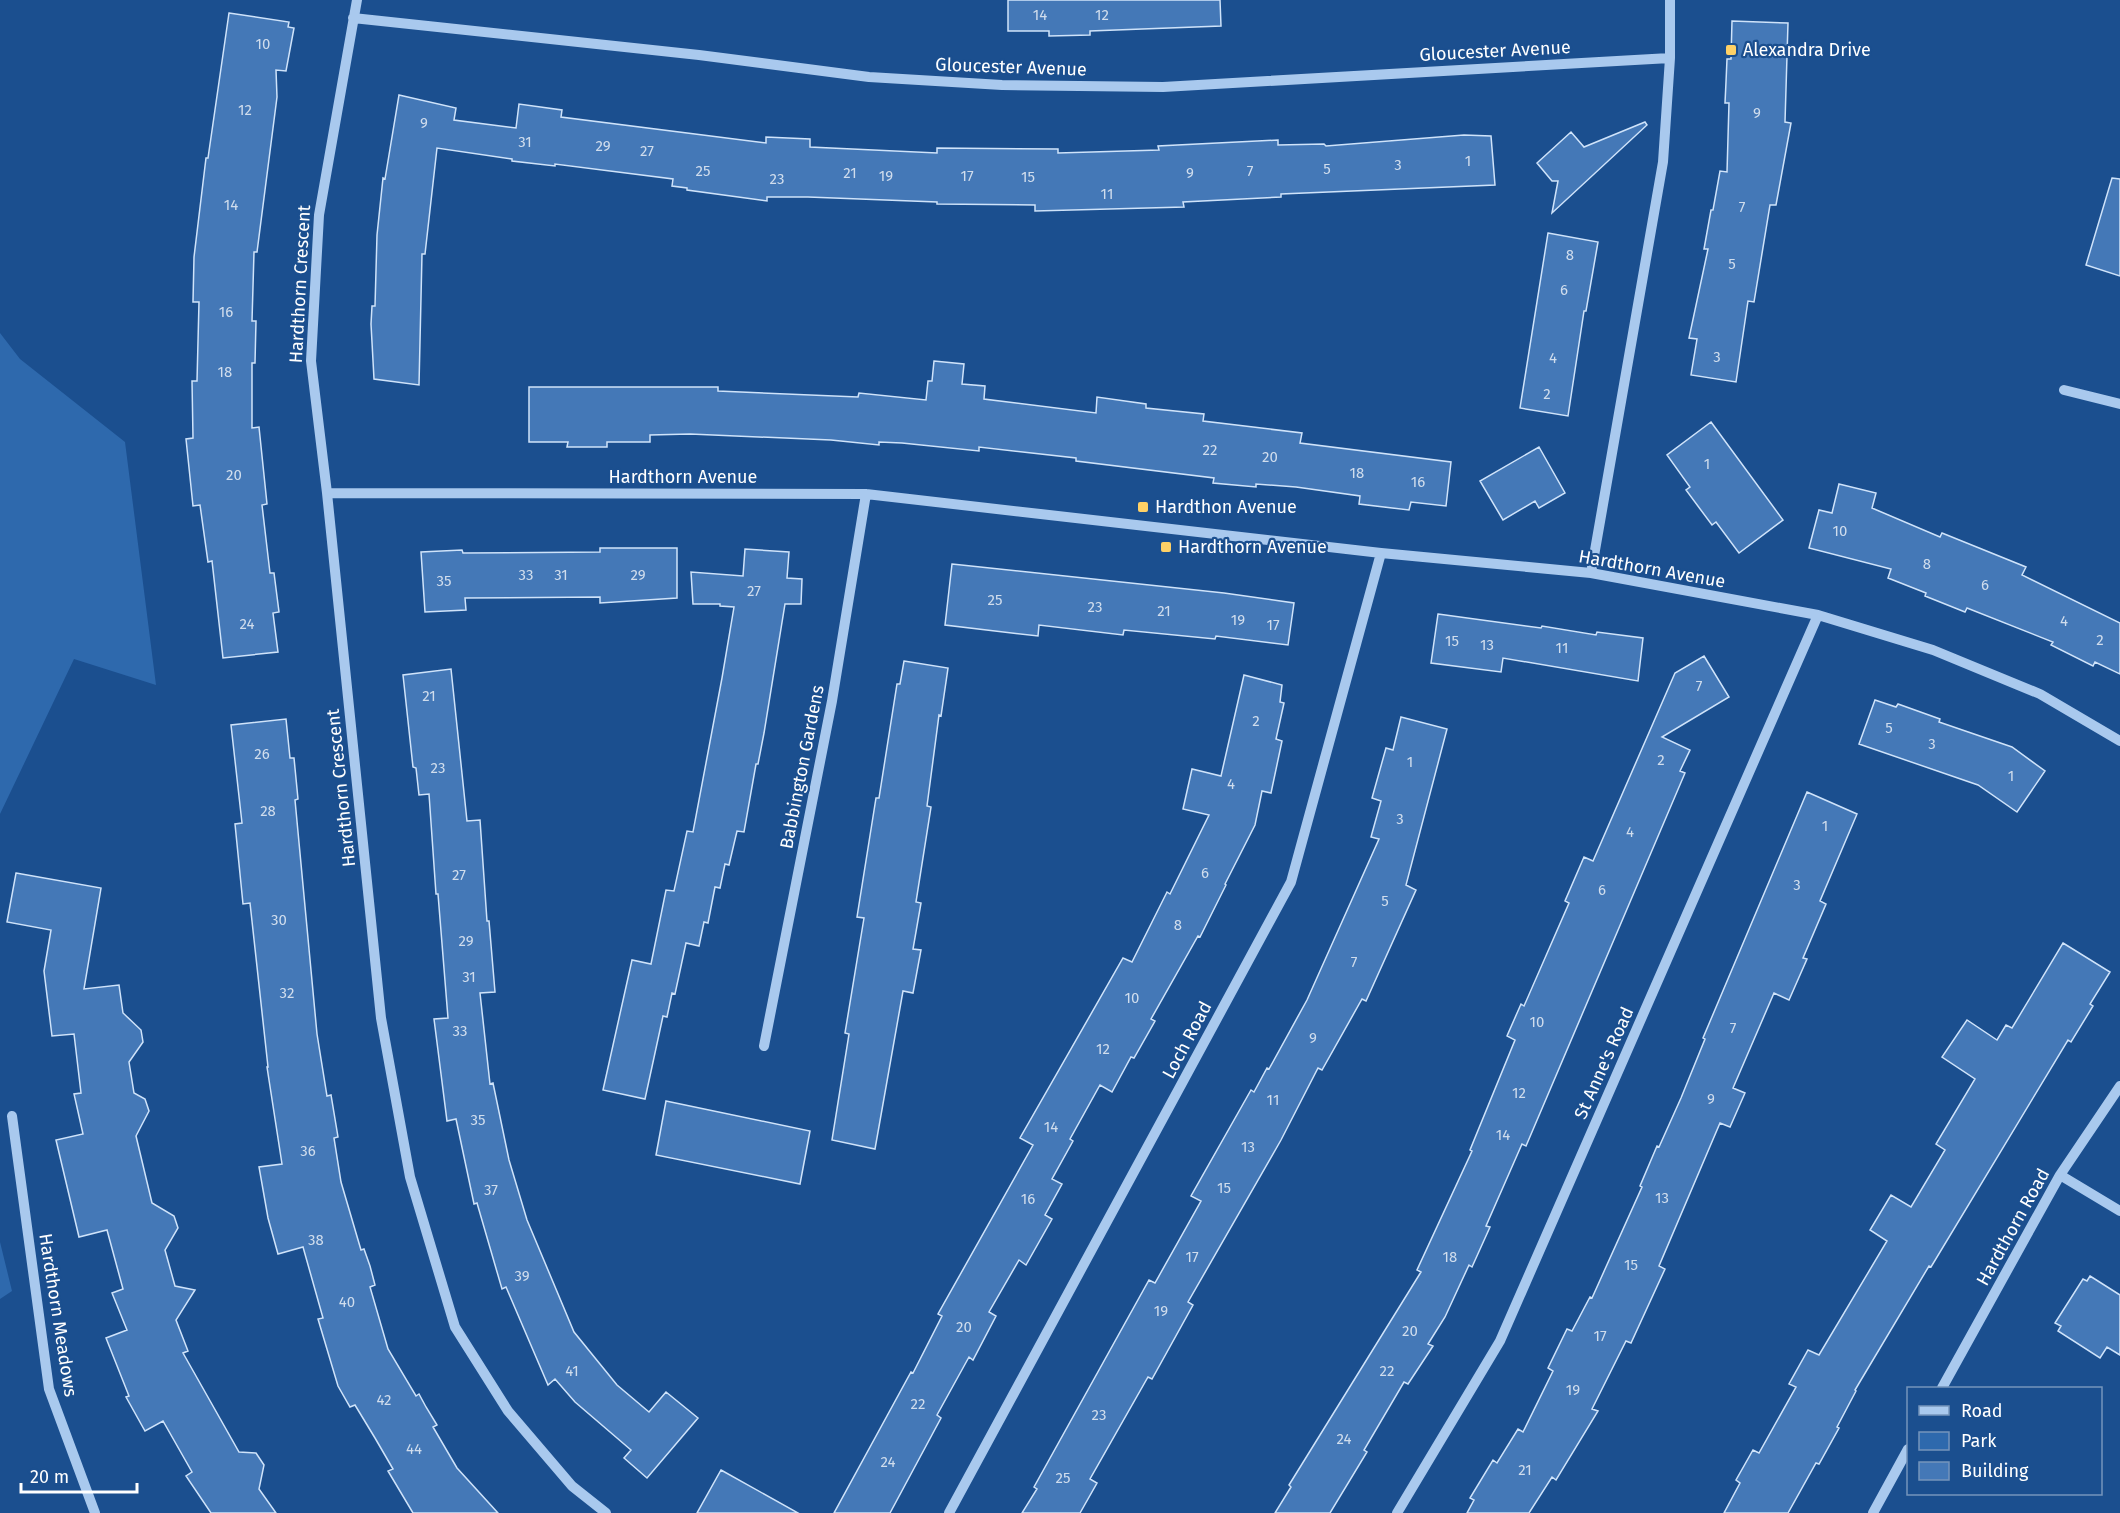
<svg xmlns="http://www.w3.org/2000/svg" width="2120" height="1513" viewBox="0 0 2120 1513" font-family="'Fira Sans',sans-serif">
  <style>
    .green { fill: #2e69ad }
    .building { fill: #4478b7; stroke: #cfe3fa; stroke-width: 1.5 }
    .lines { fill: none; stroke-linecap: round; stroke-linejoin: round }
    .minor { stroke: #a9c9ee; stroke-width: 10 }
    .poi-dot { fill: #ffd166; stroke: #1b4f8f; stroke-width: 2 }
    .labels { text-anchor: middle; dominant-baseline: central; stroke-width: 4.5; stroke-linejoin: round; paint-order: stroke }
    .number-label { font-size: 15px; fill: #d0dded }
    .poi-label { font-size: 18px; fill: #fff; stroke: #1b4f8f; text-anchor: start }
    .street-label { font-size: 18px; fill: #fff; stroke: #1b4f8f }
  </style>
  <rect width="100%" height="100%" fill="#1b4f8f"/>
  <path class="green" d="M0 333 20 359 125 442 156 685 74 659 0 814Z
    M0 1242 12 1291 0 1299Z"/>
  <path class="building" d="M1008 0H1220L1221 26 1090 31V35L1049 36V31H1008Z
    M229 13 289 22 288 27 294 28 286 71 276 70 277 97 257 252H254L252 321H256L255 363H252V428L259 427 267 504 262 505 270 573H274L279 612 273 613 278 652 223 658 212 561 208 562 200 505 193 506 186 439 193 438 192 381H197L199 302H193L194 257 206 158H208Z
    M1732 21 1788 23 1785 122 1791 123 1776 205H1770L1754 302 1748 301 1736 382 1691 375 1697 339 1689 338 1708 249H1704L1711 210H1713L1720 171 1727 172 1729 103H1725L1726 82 1727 59H1731Z
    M399 95 456 108 454 120 516 128 519 104 562 110 561 117 766 143V137L810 139V147L937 153V148L1058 149V153L1159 150 1158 146 1278 140V145L1324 144 1326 146 1464 135 1491 136 1495 185 1281 194V197L1183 202 1184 207 1035 211V205L937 204V202L808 197H767V201L687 190V188L672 186 673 179 555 164V166L512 161V159L437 148 425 254H422L419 385 374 379 371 324 372 306H375L377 235 383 178 385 179Z
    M1645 122 1647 125 1552 213 1558 181H1552L1537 163 1571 132 1584 147Z
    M2112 178 2120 179V276L2086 265Z
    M1548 233 1598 242 1586 311H1584L1568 416 1520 408Z
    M934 361 964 364 962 384 985 386 984 399 1096 413 1097 397 1146 404V408L1204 414 1203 421 1302 433 1300 443 1451 462 1446 506 1411 502 1409 510 1359 504 1360 496 1296 487 1256 484V487L1213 483 1214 478 1076 461V458L979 447V451L902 443 879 442V445L831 440 690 434 650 435V442H607V447H567L568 442H529V387H718V391L858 397 859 393 926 400 928 381H932Z
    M1711 422 1783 520 1739 553 1716 522 1712 525 1686 490 1690 487 1667 455Z
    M1539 447 1565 493 1539 508 1535 501 1503 520 1480 481Z
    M1839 484 1876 493 1872 508 1940 537 1942 533 2026 567 2022 575 2120 623V674L2095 662 2093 666 2051 645 2053 642 1967 608 1965 612 1925 596 1926 593 1888 578 1891 569 1809 548 1819 510 1832 513Z
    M600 548H677V598L600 603V597L465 598 466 610 425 612 421 552 462 550 463 553 600 552Z
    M745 549 789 552 787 578 802 579 801 604H785L764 733 758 764H756L744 832 737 831 729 865 725 864 720 888 715 887 708 923 704 922 699 946 686 943 675 994 672 993 667 1017 663 1016 645 1099 603 1090 632 960 651 964 666 890 674 891 687 831 693 832 722 678 734 607 720 606V604H693L691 572 743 576Z
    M952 564 1224 593 1294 603 1288 645 1216 636 1215 639 1124 630 1123 635 1039 625 1038 636 945 625Z
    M1438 614 1541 628 1542 626 1596 635 1597 632 1643 638 1638 681 1503 658 1501 672 1431 663Z
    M1704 656 1729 697 1662 737 1690 750 1680 771 1685 773 1526 1146 1522 1144 1486 1226 1490 1227 1472 1267 1469 1265 1445 1317 1428 1344 1433 1346 1408 1384 1404 1382 1364 1450 1367 1452 1330 1513H1275L1291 1487 1289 1485 1421 1272 1417 1270 1472 1151 1470 1150 1515 1040 1507 1036 1521 1004 1524 1006 1569 903 1565 901 1584 857 1593 861 1675 673Z
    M904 661 948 668 941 716 939 715 927 806 931 807 916 902 921 903 913 949 921 950 913 993 903 991 875 1149 832 1140 849 1034 845 1033 864 918 857 917 876 798H879L897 684H900Z
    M451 669 467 821 480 820 487 921H489L495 992 480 993 490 1084 493 1083 509 1160 527 1220 574 1332 617 1385 649 1412 666 1392 698 1418 647 1478 624 1458 631 1450 575 1402 555 1379 548 1385 506 1287 502 1289 477 1203 474 1204 456 1119 447 1121 434 1019 448 1018 438 894H436L429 794 419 795 416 768 413 767 403 675Z
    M1244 675 1282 685 1280 702 1284 703 1276 739 1282 741 1271 793 1262 791 1255 825 1225 884 1226 885 1200 937 1198 936 1151 1019 1155 1021 1134 1058 1131 1057 1112 1092 1100 1085 1070 1139 1073 1141 1052 1179 1062 1184 1045 1215 1052 1219 1026 1265 1019 1260 989 1312 996 1316 973 1360 969 1357 937 1415 941 1418 890 1513H834L911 1372 913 1373 942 1316 938 1314 1033 1145 1020 1138 1123 958 1132 962 1167 892 1170 894 1209 815 1183 809 1192 769 1221 776Z
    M1875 700 1896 707 1898 704 1940 719 1939 722 2012 747 2045 771 2017 812 1978 785 1859 744Z
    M1401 717 1447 729 1406 885 1416 890 1366 1001 1362 999 1322 1070 1318 1068 1281 1140 1188 1302 1193 1305 1152 1379 1148 1377 1090 1479 1097 1483 1080 1513H1022L1037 1489 1034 1487 1149 1280 1155 1283 1201 1201 1191 1196 1251 1090 1254 1092 1267 1068 1269 1069 1307 1000 1379 839 1371 837 1381 801 1372 798 1386 748 1393 750Z
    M286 719 290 758H294L298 799 295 800 317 1034 327 1096 331 1095 338 1137 334 1138 341 1182 361 1250 364 1249 370 1266 375 1285 370 1287 388 1349 416 1396 419 1394 426 1407 437 1425 433 1427 457 1468 498 1513H413L388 1471 393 1469 375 1438 355 1405 350 1407 338 1386 318 1319 323 1318 303 1247 278 1254 268 1218 259 1167 282 1164 267 1067H268L250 903 243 904 235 824 242 823 231 725Z
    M1807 792 1857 814 1820 901 1826 904 1803 958 1807 959 1789 1000 1774 993 1733 1088 1745 1093 1730 1127 1720 1123 1659 1266 1665 1269 1631 1343 1626 1341 1592 1409 1598 1411 1556 1480 1552 1477 1529 1513H1467L1474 1500 1470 1498 1493 1460 1497 1463 1518 1429 1523 1432 1553 1371 1548 1368 1567 1329 1572 1331 1590 1297 1592 1298 1642 1187 1640 1186 1657 1146 1659 1147 1681 1098 1705 1039 1703 1038Z
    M16 873 101 888 84 989 119 985 123 1013 141 1030 143 1042 129 1062 134 1093 145 1099 149 1111 136 1136 152 1203 174 1216 178 1228 165 1250 175 1286 195 1290 176 1320 188 1351 183 1353 239 1452 256 1453 264 1465 259 1489 276 1513H211L186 1476 192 1472 163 1421 145 1431 126 1397 129 1396 106 1338 127 1330 112 1293 123 1289 107 1230 79 1237 56 1140 83 1134 74 1094 81 1093 74 1034 52 1036 44 971 51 930 7 922Z
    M2063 943 2110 972 2090 1004 2093 1006 2071 1042 2068 1040 1931 1267 1929 1266 1855 1390 1856 1391 1837 1427 1839 1428 1819 1464 1816 1463 1788 1513H1724L1740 1483 1736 1480 1753 1450 1759 1453 1796 1387 1789 1384 1808 1350 1819 1355 1887 1241 1870 1230 1891 1195 1911 1207 1945 1150 1936 1144 1975 1079 1942 1057 1967 1020 1997 1040 2006 1025 2012 1028Z
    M666 1101 810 1131 800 1184 656 1155Z
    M2090 1276 2120 1295V1355L2107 1347 2100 1358 2058 1331 2061 1326 2055 1323 2083 1279 2087 1281Z
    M721 1470 798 1513H697Z"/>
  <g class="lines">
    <path class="minor" d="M357 0 319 215 311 361 327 493 381 1018 410 1177 455 1327 508 1411 572 1486 606 1513
      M353 18 699 55 869 77 1002 85 1163 87 1670 58
      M2064 390 2120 404
      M327 493 866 494 1381 553 1591 573 1818 615 1933 650 2040 694 2120 741
      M1591 573 1663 162 1670 58V0
      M764 1046 832 701 866 494
      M12 1116 49 1389 95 1513
      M2060 1175 2120 1211
      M1942 1388 2060 1175 2120 1086
      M949 1513 1291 882 1381 553
      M1397 1513 1500 1341 1818 615
      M1873 1513 1908 1449"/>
  </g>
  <g class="poi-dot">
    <rect x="1725" y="44" width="12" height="12" rx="3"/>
    <rect x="1137" y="501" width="12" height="12" rx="3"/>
    <rect x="1160" y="541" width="12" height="12" rx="3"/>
  </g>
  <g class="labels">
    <g class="number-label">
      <text x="1040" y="15">14</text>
      <text x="1102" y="15">12</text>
      <text x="263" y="44">10</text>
      <text x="245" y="110">12</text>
      <text x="1757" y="113">9</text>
      <text x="424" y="123">9</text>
      <text x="525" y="142">31</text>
      <text x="603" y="146">29</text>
      <text x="647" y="151">27</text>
      <text x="1468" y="161">1</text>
      <text x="1398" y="165">3</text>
      <text x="1327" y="169">5</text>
      <text x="703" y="171">25</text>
      <text x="1250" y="171">7</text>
      <text x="850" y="173">21</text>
      <text x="1190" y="173">9</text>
      <text x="886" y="176">19</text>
      <text x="967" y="176">17</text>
      <text x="1028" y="177">15</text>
      <text x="777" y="179">23</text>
      <text x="1107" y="194">11</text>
      <text x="231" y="205">14</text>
      <text x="1742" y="207">7</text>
      <text x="1570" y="255">8</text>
      <text x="1732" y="264">5</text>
      <text x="1564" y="290">6</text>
      <text x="226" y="312">16</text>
      <text x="1717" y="357">3</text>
      <text x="1553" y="358">4</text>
      <text x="225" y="372">18</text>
      <text x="1547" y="394">2</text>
      <text x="1210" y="450">22</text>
      <text x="1270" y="457">20</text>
      <text x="1707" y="464">1</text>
      <text x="1357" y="473">18</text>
      <text x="234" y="475">20</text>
      <text x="1418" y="482">16</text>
      <text x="1840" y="531">10</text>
      <text x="1927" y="564">8</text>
      <text x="526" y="575">33</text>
      <text x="561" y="575">31</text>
      <text x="638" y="575">29</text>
      <text x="444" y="581">35</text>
      <text x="1985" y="585">6</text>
      <text x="754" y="591">27</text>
      <text x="995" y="600">25</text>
      <text x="1095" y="607">23</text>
      <text x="1164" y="611">21</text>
      <text x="1238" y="620">19</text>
      <text x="2064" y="621">4</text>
      <text x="247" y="624">24</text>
      <text x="1273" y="625">17</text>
      <text x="2100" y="640">2</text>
      <text x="1452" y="641">15</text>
      <text x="1487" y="645">13</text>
      <text x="1562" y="648">11</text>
      <text x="1699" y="686">7</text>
      <text x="429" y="696">21</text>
      <text x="1256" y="721">2</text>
      <text x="1889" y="728">5</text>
      <text x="1932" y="744">3</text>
      <text x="262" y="754">26</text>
      <text x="1661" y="760">2</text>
      <text x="1410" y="762">1</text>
      <text x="438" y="768">23</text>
      <text x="2011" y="776">1</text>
      <text x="1231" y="784">4</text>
      <text x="268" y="811">28</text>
      <text x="1400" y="819">3</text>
      <text x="1825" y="826">1</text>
      <text x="1630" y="832">4</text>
      <text x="1205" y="873">6</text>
      <text x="459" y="875">27</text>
      <text x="1797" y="885">3</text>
      <text x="1602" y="890">6</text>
      <text x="1385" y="901">5</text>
      <text x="279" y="920">30</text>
      <text x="1178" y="925">8</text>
      <text x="466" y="941">29</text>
      <text x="1354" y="962">7</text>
      <text x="469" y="977">31</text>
      <text x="287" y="993">32</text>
      <text x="1132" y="998">10</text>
      <text x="1537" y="1022">10</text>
      <text x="1733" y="1028">7</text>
      <text x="460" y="1031">33</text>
      <text x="1313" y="1038">9</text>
      <text x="1103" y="1049">12</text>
      <text x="1519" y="1093">12</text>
      <text x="1711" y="1099">9</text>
      <text x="1273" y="1100">11</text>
      <text x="478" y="1120">35</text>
      <text x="1051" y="1127">14</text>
      <text x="1503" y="1135">14</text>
      <text x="1248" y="1147">13</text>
      <text x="308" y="1151">36</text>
      <text x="1224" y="1188">15</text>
      <text x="491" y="1190">37</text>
      <text x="1662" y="1198">13</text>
      <text x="1028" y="1199">16</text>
      <text x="316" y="1240">38</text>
      <text x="1192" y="1257">17</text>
      <text x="1450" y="1257">18</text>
      <text x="1631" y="1265">15</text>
      <text x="522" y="1276">39</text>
      <text x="347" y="1302">40</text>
      <text x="1161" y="1311">19</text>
      <text x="964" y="1327">20</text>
      <text x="1410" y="1331">20</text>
      <text x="1600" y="1336">17</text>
      <text x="572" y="1371">41</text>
      <text x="1387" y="1371">22</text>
      <text x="1573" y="1390">19</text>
      <text x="384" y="1400">42</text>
      <text x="918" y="1404">22</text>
      <text x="1099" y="1415">23</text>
      <text x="1344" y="1439">24</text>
      <text x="414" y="1449">44</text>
      <text x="888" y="1462">24</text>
      <text x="1525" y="1470">21</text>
      <text x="1063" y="1478">25</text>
    </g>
    <g class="poi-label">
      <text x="1743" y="50">Alexandra Drive</text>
      <text x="1155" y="507">Hardthon Avenue</text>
      <text x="1178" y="547">Hardthorn Avenue</text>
    </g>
    <g class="street-label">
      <text transform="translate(1495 51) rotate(-3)">Gloucester Avenue</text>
      <text transform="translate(1011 67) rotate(2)">Gloucester Avenue</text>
      <text transform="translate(300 284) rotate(-87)">Hardthorn Crescent</text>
      <text x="683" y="477">Hardthorn Avenue</text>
      <text transform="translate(1652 569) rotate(10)">Hardthorn Avenue</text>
      <text transform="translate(802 767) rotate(-79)">Babbington Gardens</text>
      <text transform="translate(341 788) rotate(-96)">Hardthorn Crescent</text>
      <text transform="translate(1187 1040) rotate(-62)">Loch Road</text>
      <text transform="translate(1604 1063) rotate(-66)">St Anne's Road</text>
      <text transform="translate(2013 1227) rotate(-61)">Hardthorn Road</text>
      <text transform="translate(58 1315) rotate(81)">Hardthorn Meadows</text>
    </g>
  </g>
  <rect x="1907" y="1387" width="195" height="108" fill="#1b4f8f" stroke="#7695bc" stroke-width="1.5"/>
  <rect x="1919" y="1406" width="30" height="9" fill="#a9c9ee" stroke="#7695bc" stroke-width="1.5"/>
  <text x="1961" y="1417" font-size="18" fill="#ffffff">Road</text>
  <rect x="1919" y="1432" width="30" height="18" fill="#2e69ad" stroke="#7695bc" stroke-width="1.5"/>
  <text x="1961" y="1447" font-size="18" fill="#ffffff">Park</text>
  <rect x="1919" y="1462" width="30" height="18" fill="#4478b7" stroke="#7695bc" stroke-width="1.5"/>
  <text x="1961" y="1477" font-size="18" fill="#ffffff">Building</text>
  <path d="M21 1483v9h116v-9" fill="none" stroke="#ffffff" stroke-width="3"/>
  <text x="30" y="1483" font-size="18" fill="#ffffff" stroke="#1b4f8f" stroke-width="4.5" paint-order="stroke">20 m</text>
</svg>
